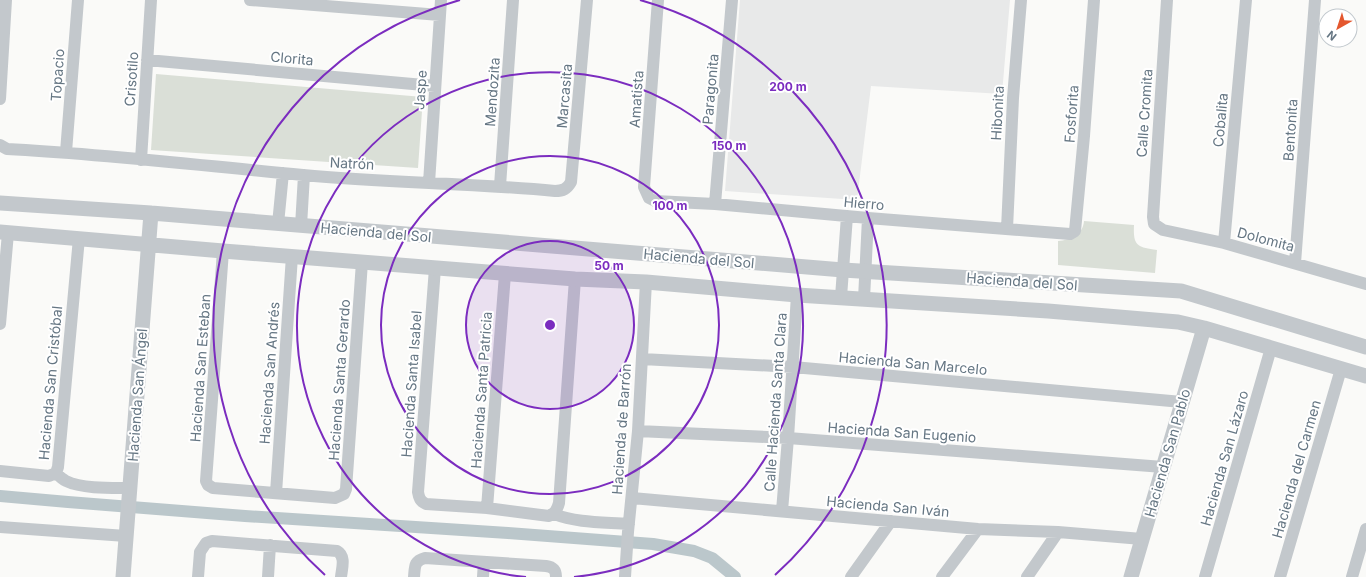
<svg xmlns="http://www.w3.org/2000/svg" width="1366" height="577" viewBox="0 0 1366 577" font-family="Inter,sans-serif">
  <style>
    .built { fill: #e8e9e9 }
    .green { fill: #dadfd7 }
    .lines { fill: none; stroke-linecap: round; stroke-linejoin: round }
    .canal { stroke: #bbc7cb; stroke-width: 12 }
    .minor { stroke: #c3c8cc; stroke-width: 12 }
    .tertiary { stroke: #c3c8cc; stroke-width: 15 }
    .ring { fill: none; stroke: #7b2cbf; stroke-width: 2 }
    .labels { text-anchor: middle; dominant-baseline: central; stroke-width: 4; stroke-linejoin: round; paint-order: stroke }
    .street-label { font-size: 14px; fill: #657683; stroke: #fff }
    .centre { fill: #7b2cbf; stroke: #fff; stroke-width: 2 }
    .ring-label { font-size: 12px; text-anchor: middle; font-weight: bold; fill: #7b2cbf; stroke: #fff; stroke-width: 4; stroke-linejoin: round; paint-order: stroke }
  </style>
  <rect width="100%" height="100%" fill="#fafaf8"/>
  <path class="built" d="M740 0H1010L1002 94 871 86 857 200 725 191Z"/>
  <path class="green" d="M156 74 423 97 418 168 151 150Z
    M1084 221 1134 225C1133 246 1137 247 1157 250L1155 273 1058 265V241C1070 240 1083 235 1084 221Z"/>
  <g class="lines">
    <path class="canal" d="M0 496 68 502 245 516 508 533 653 544 694 551 712 558 735 577"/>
    <path class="minor" d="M250 0 440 15
      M658 0 644 187 649 198 655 201 715 204 868 218 1070 234 1075 231 1084 136 1094 0
      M1167 0 1153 217 1154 224 1163 230 1224 243 1366 284
      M147 60 435 86
      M0 99 6 0
      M0 145 7 149C106 154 205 166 303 175 387 183 471 183 555 191 563 191 567 189 571 182L587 0
      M66 152 78 0
      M141 160 151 0
      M429 183 441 0
      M500 186 513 0
      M715 204 732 0
      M278 224 283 173
      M301 226 304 175
      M1007 229 1013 98 1021 0
      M1224 243 1246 0
      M223 251 206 481 208 485 213 488 335 498 344 494 346 489 362 262
      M1295 263 1315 0
      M435 268 418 492C419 498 420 501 426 504L487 508 549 516C555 513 557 510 559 503L575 279
      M841 297 847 216
      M864 299 868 218
      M0 324 8 233
      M642 359 793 367 1182 402
      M638 431 788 438 1163 467
      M0 471 49 476 56 473
      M56 473 58 467 79 238
      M56 473C59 476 62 479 66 481 82 489 112 488 130 488
      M276 493 292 256
      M632 498 978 529 1058 532 1142 539
      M487 508 505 274
      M782 511 788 438 797 295
      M554 514C577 523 604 522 629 524
      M0 527 126 536
      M198 577 200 552 206 543 212 541 337 551C346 556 342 568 341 577
      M268 577 270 545
      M414 577C415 566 414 561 425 558L546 566C553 567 556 570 556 577
      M483 577 484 562
      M625 577 628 532 638 431 646 282
      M851 577 891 521
      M942 577 978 529
      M1027 577 1058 532
      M1205 577 1271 348
      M1280 577 1341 369
      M1352 577 1366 529"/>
    <path class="tertiary" d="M0 203 151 213 843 270 1181 291 1366 347
      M0 232 223 251 575 279 646 282 797 295 1048 311 1178 322 1204 328 1366 376
      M123 577 151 213
      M1131 577 1204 328"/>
  </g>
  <circle cx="550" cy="325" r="84" fill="#7b2cbf" fill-opacity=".12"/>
  <g class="ring">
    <circle cx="550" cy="325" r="84"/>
    <circle cx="550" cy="325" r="169"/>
    <path d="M526 577A253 253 0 1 1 574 577"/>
    <path d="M325 575A337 337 0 0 1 460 0M640 0A337 337 0 0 1 775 575"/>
  </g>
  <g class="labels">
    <g class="street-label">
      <text transform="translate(292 58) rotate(5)">Clorita</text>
      <text transform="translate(57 75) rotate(-86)">Topacio</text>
      <text transform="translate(131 79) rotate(-86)">Crisotilo</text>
      <text transform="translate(710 89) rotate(-85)">Paragonita</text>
      <text transform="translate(420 90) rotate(-86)">Jaspe</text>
      <text transform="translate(492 92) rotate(-86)">Mendozita</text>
      <text transform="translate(564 96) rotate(-85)">Marcasita</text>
      <text transform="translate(636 99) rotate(-86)">Amatista</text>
      <text transform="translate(997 113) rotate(-87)">Hibonita</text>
      <text transform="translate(1144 113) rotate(-86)">Calle Cromita</text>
      <text transform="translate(1071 114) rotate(-86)">Fosforita</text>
      <text transform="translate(1220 120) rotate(-85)">Cobalita</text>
      <text transform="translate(1290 130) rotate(-86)">Bentonita</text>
      <text transform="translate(352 163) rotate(3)">Natrón</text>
      <text transform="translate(864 203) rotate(5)">Hierro</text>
      <text transform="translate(376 232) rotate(5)">Hacienda del Sol</text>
      <text transform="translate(1266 239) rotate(15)">Dolomita</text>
      <text transform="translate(699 258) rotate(5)">Hacienda del Sol</text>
      <text transform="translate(1022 281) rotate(4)">Hacienda del Sol</text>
      <text transform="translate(913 363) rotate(5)">Hacienda San Marcelo</text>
      <text transform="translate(200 368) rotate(-86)">Hacienda San Esteban</text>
      <text transform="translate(269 373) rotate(-86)">Hacienda San Andrés</text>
      <text transform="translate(339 380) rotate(-86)">Hacienda Santa Gerardo</text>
      <text transform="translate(50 383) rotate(-85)">Hacienda San Cristóbal</text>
      <text transform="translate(411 384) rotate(-86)">Hacienda Santa Isabel</text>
      <text transform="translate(481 390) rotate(-86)">Hacienda Santa Patricia</text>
      <text transform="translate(137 395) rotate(-86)">Hacienda San Ángel</text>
      <text transform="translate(775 402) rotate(-86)">Calle Hacienda Santa Clara</text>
      <text transform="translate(621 429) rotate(-86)">Hacienda de Barrón</text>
      <text transform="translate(902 432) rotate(4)">Hacienda San Eugenio</text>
      <text transform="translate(1167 453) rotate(-74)">Hacienda San Pablo</text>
      <text transform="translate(1224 458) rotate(-74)">Hacienda San Lázaro</text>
      <text transform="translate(1296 469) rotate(-74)">Hacienda del Carmen</text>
      <text transform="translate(888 506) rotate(5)">Hacienda San Iván</text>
    </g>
  </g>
  <circle cx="550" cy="325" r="6" class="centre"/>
  <g class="ring-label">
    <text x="788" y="91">200 m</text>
    <text x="729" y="150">150 m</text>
    <text x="670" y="210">100 m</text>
    <text x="609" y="270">50 m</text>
  </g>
  <g transform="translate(1338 28) rotate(219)"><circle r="19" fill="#ffffff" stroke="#c1c8cd"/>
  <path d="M0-3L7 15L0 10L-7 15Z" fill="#e4572e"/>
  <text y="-6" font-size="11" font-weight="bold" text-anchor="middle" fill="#657683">N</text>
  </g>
</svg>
